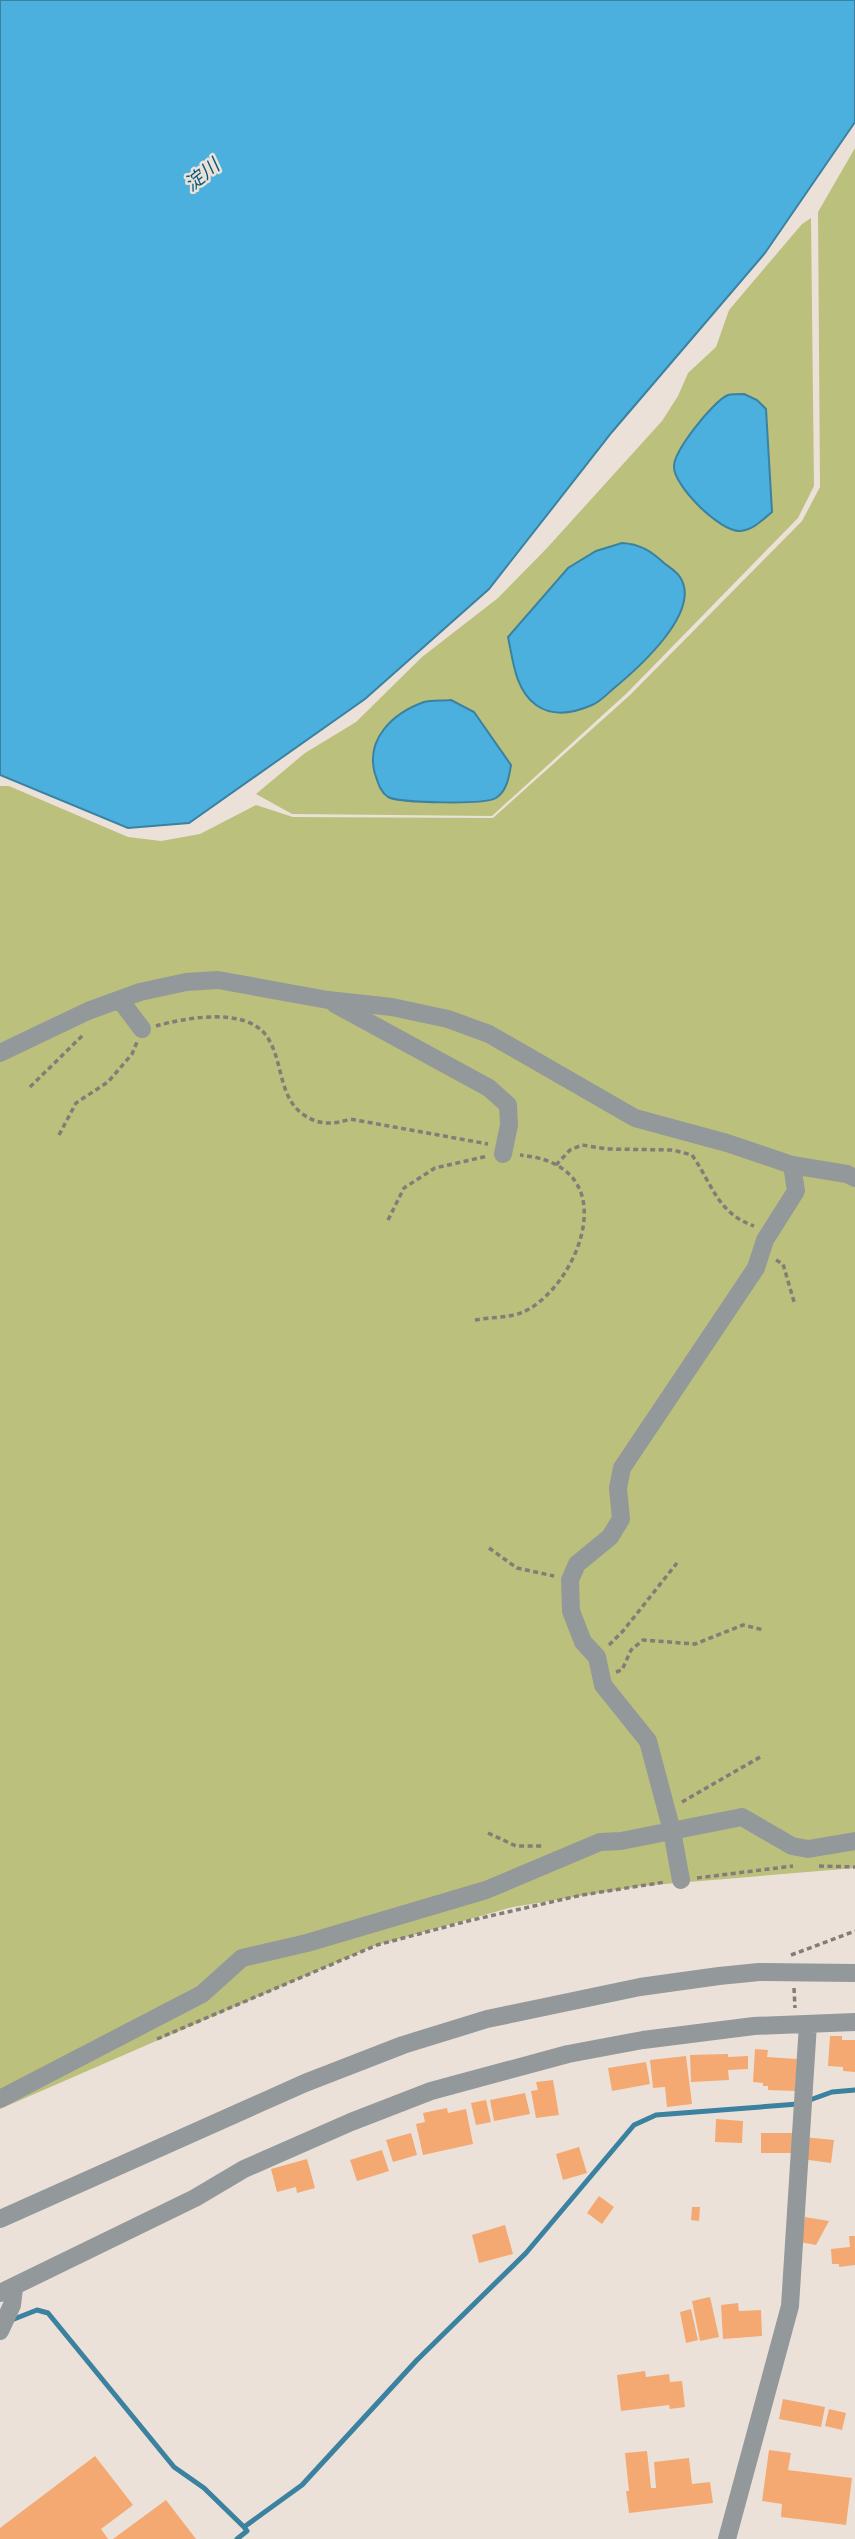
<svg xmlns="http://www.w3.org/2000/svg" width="855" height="2539" viewBox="0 0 855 2539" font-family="Figtree,'Noto Sans JP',sans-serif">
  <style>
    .green { fill: #bcc07d; fill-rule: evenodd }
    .water { fill: #4bb0dd; stroke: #3b81a0; stroke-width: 2 }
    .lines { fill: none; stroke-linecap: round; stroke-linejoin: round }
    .stream { stroke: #3b81a0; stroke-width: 5 }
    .building { fill: #f3a971 }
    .path { stroke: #837c77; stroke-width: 3.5; stroke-dasharray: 5 3.5; stroke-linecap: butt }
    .minor { stroke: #93989a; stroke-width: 18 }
    .labels { text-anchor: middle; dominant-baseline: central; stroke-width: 5; stroke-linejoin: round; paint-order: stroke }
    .water-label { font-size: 19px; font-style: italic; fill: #065a79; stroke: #ece1d9 }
  </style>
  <rect width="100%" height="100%" fill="#ece1d9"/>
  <path class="green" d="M855 148V1176L640 1116 499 1036 201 976 0 1047V786H9L128 837 161 841 200 834 256 805 293 817 493 818 630 695 802 521 820 487 818 212Z
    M811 218 814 486 798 518 627 693 492 816 292 814 256 794 305 753 356 722 422 657 498 598 547 548 662 421 678 396 688 373 716 347 729 310 802 224ZM474 712 511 765C508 777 507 792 494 799 476 807 408 801 388 797Z
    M213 984 436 1022 497 1044 590 1099 855 1184V1868L641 1886 513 1907 374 1946 0 2109V1059L103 1009Z"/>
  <path class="water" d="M0 0H855V122L765 253 612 432 489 589 365 699 189 823 128 828 0 775Z
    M744 394 757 400 766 409 772 512C762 520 753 530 740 531 720 532 674 486 674 467 673 452 713 401 728 395 732 394 739 394 744 394Z
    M622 543C640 544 651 551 664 563 669 567 677 572 680 577 703 612 636 670 613 689 607 694 600 702 592 705 574 713 553 717 536 705 515 690 513 660 508 637L568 568 596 551Z
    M451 700 474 712 511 765C509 777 507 791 496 798 485 805 400 803 388 797 380 792 378 782 375 774 365 739 393 713 424 702 432 700 443 701 451 700Z"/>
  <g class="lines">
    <path class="stream" d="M807 2101 832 2092 855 2090
      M9 2321 37 2310 48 2313 174 2467 204 2488 244 2527
      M237 2539 247 2531 244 2527 302 2485 417 2360 526 2253 634 2125 656 2115 798 2104"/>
  </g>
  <path class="building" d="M830 2036H842V2040H855V2072L843 2071V2067L828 2066Z
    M755 2049 768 2050 767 2057 797 2059 795 2091 768 2090V2086H763V2083L753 2082Z
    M728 2054V2057L748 2056V2069L728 2070 729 2080 691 2082 690 2055Z
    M686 2056 692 2104 667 2107 665 2087 653 2088 650 2060Z
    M646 2062 650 2084 612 2091 608 2068Z
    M553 2080 559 2115 536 2118 531 2091 538 2090 536 2082Z
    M525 2093 530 2114 494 2121 490 2100Z
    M486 2100 491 2122 476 2125 471 2103Z
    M447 2108 448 2113 466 2109 473 2144 423 2155 416 2124 425 2122 423 2113Z
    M716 2119 743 2121 742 2143 715 2142Z
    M411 2133 417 2155 393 2162 386 2140Z
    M761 2133H793V2153H761Z
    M803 2137 834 2140 831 2163 801 2159Z
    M579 2147 587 2173 563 2180 556 2154Z
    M382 2150 389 2171 357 2181 350 2160Z
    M307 2159 315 2188 297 2193 296 2187 277 2192 271 2169Z
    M599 2196 614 2207 602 2224 587 2213Z
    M692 2207H700L699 2221 691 2220Z
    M805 2217 829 2221 816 2245 800 2242Z
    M505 2225 513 2254 479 2263 472 2235Z
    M849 2236H855V2265L839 2267V2264H832L831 2249 850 2247Z
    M710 2297 719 2337 700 2341 692 2301Z
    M738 2303 739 2311 761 2310 762 2336 723 2339 721 2305Z
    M691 2309 698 2340 686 2343 680 2312Z
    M645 2371 646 2377 669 2374 670 2382 682 2381 685 2407 670 2409 669 2405 621 2411 617 2375Z
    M783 2399 825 2407 821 2427 779 2419Z
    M829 2409 846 2413 842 2430 825 2426Z
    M769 2450 791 2453 788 2470 852 2478 846 2525 781 2517 782 2504 762 2501Z
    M647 2451 651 2488H656L654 2462 689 2458 692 2484 710 2482 713 2503 629 2513 626 2491H629L625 2453Z
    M95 2456 133 2505 101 2529 108 2539H0V2528Z
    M166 2500 196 2539H113Z"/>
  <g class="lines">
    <path class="path" d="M156 1026C184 1018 243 1007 265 1034 284 1058 277 1097 304 1115 319 1125 333 1125 350 1119L488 1144
      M30 1087 83 1035
      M59 1135 76 1103 108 1082 132 1054 137 1042
      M556 1165 570 1150 582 1145 607 1149 673 1150 692 1155C713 1185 717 1213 754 1226
      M388 1220 404 1188 435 1168 488 1156
      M776 1260 783 1264 795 1305
      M475 1320C490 1317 510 1318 523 1312 565 1294 607 1213 570 1175 556 1161 538 1157 520 1155
      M489 1548 517 1568 554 1576
      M609 1645 623 1631 677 1563
      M616 1672 622 1670 631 1650 643 1640 695 1644 743 1625 764 1630
      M682 1802 762 1756
      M488 1833 516 1846H544
      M819 1866 855 1867
      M697 1878 793 1866
      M791 1955 855 1931
      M794 1988 795 2008
      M157 2039 377 1945 468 1921 582 1895 665 1882"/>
    <path class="minor" d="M120 1000 142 1029
      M335 1004 489 1088 508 1105 509 1125 503 1154
      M0 1053 88 1011 140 992 186 982 218 980 328 1000 392 1007 448 1019 489 1034 635 1118 727 1143 792 1165 847 1174 855 1178
      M681 1880 672 1831 648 1741 603 1685 597 1657 583 1642 571 1611 570 1580 577 1564 610 1537 621 1519 618 1488 622 1468 756 1268 765 1240 796 1191 792 1165
      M0 2099 202 1994 242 1958 307 1943 486 1890 600 1842 621 1841 742 1817 792 1846 808 1849 855 1841
      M0 2219 305 2083 403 2045 487 2019 640 1987 719 1976 759 1972 855 1973
      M0 2293 195 2198 244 2169 351 2122 431 2091 568 2054 643 2040 754 2026 855 2022
      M0 2331 12 2305 14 2288
      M727 2539 790 2306 808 2024"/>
  </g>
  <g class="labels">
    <g class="water-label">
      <text transform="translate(202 175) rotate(-39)">淀川</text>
    </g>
  </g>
</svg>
